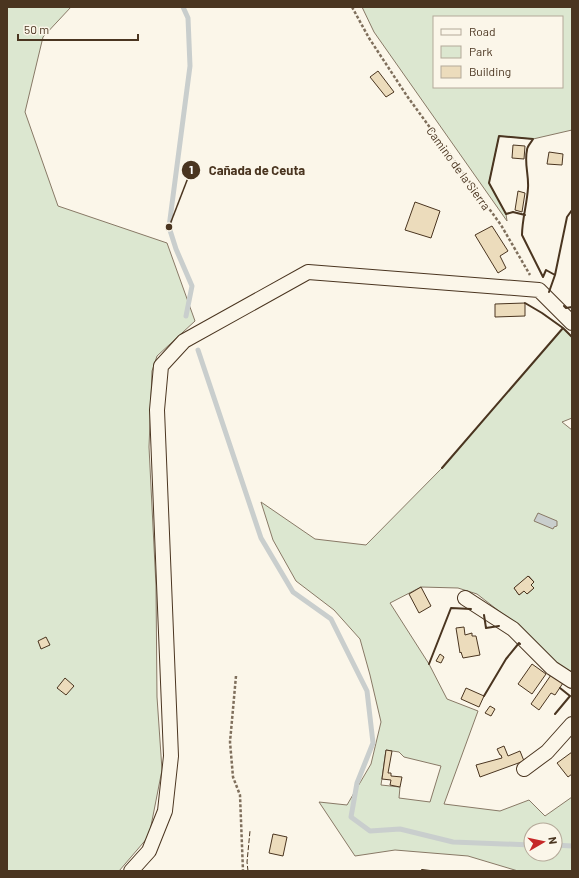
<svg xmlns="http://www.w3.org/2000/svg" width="579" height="878" viewBox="0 0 579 878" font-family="Barlow,sans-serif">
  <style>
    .green { fill: #dce7d0; stroke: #887966; fill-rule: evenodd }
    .water { fill: #c9cecd; stroke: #887966 }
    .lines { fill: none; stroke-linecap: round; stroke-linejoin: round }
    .stream { stroke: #c9cecd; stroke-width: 5 }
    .building { fill: #ecdcbc; stroke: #4a3520 }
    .minor-casing { stroke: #4a3520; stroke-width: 16 }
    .path { stroke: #7f6f5c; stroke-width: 2.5; stroke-dasharray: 3 2; stroke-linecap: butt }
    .minor { stroke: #fbf6e9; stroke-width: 14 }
    .fence { stroke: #4a3520; stroke-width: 1; stroke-dasharray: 5 2; stroke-linecap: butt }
    .wall { stroke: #4a3520; stroke-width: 2 }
    .labels { text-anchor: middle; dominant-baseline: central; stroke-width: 3; stroke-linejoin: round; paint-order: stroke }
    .street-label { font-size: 12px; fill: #4a3520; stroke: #fbf6e9 }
    .leader { fill: none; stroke: #4a3520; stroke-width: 1.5 }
    .callout-dot { fill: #4a3520; stroke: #fbf6e9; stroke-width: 1.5 }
    .mark-label { font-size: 12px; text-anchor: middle; font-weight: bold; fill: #fff }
    .callout-label { font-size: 13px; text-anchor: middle; font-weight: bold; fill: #4a3520; stroke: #fbf6e9; stroke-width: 3; stroke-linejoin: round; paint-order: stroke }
  </style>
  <rect width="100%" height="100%" fill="#fbf6e9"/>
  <path class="green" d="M7 7H71L43 37 25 112 58 206 167 243 195 321 157 356 152 371 149 447 156 586 157 697 162 770 149 836 119 871H7Z
    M362 7H572V130L533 139 499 136 489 183 506 214 507 221 374 32ZM434 17H562V87H434Z
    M563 328 572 337V418L562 422 572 430V672L558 666 517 625 477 594 458 588 421 587 390 603 429 664 447 699 478 711 444 804 500 811 529 800 545 816 572 797V871H518L468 856 395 850 355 856 319 802 347 805 371 764 381 722 370 675 360 639 334 610 296 581 273 540 261 502 315 539 366 545 442 468ZM529 576 534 582 531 585 534 588 527 594 524 591 519 595 514 588ZM386 750 399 752 404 757 441 766 430 802 399 798 400 787 381 785ZM531 830H555V854H531Z"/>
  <path class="water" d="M538 513 557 521V526L554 527 553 529 534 521Z"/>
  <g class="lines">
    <path class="stream" d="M183 7 188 18 190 66 169 227 176 249 192 286 186 316
      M198 350 261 538 293 592 331 619 367 691 373 743 357 783 351 817 370 831 400 829 453 842 531 845
      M555 845 572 846"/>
  </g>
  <path class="building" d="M378 71 394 92 386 97 370 77Z
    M513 145 525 146 524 159 512 158Z
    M549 152 563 154 562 165 547 164Z
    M518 191 525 193 522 212 515 210Z
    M415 202 440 211 431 238 405 230Z
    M492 226 508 251 500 256 506 268 498 273 475 235Z
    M525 303V316L495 317V304Z
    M528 576 534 582 531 585 534 588 527 594 524 591 519 595 514 588Z
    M421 587 431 606 419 613 409 594Z
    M464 627 465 635 472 633V636H476L480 655 463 658 461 652 460 653 456 628Z
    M46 637 50 645 41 649 38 641Z
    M440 654 444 657 441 663 436 661Z
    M532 664 546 674 532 694 518 684Z
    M551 675 563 683 555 695 551 693 539 710 531 704Z
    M65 678 74 686 66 695 57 688Z
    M466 688 484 696 479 707 461 699Z
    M490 706 495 709 491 716 485 713Z
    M504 746 508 756 520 751 524 761 480 777 476 765 502 758 501 755H500L497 749Z
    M386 750 392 751 388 773H391V776L402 777 400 787 390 785 391 780 382 779Z
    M572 752V774L568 777 557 763Z
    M273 834 287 837 283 856 269 853Z"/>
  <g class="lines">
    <g class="minor-casing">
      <path id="minor" d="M465 598 513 629 552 668 572 681
        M524 769 547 752 572 724
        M131 871 149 851 165 811 171 756 157 410 161 366 184 341 308 272 539 290 572 323"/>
    </g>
    <path class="path" d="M352 7 369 38 407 96 501 225 530 275
      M236 676 230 742 233 777 240 795 243 871"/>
    <use href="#minor" class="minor"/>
    <path class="fence" d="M248 871 247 862 250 831"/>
    <path class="wall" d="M525 215 513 212 506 214 489 183 499 136 533 139C531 143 527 146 527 150 524 163 529 175 528 188 527 204 522 220 522 235L543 277 546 270 555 275
      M549 292 555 275 567 217 572 210
      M564 306 566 308 572 307
      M563 328 572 337
      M442 468 563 328 542 313 525 303
      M484 615 486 628 499 626
      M429 664 451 608 471 609
      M484 696 506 659 519 643 520 644
      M555 714 570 696 560 688
      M422 871V870L430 871"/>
  </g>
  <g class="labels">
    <g class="street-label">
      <text transform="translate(459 168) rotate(54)">Camino de la Sierra</text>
    </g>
  </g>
  <path class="leader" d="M169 227L191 170"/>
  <g class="callout-dot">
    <circle cx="169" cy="227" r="4"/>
    <circle cx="191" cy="170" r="10"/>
  </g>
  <g class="mark-label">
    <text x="191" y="174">1</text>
  </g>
  <g class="callout-label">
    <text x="257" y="175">Cañada de Ceuta</text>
  </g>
  <rect width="579" height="878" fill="none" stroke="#4a3520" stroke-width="16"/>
  <rect x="433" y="16" width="130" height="72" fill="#fbf6e9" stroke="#b4a999"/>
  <rect x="441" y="29" width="20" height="6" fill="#fbf6e9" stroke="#b4a999"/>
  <text x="469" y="36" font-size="12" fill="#4a3520">Road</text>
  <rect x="441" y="46" width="20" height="12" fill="#dce7d0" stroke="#b4a999"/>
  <text x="469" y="56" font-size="12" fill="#4a3520">Park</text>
  <rect x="441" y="66" width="20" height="12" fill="#ecdcbc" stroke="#b4a999"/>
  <text x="469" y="76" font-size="12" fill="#4a3520">Building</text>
  <g transform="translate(543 842) rotate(81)"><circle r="19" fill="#fbf6e9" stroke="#b4a999"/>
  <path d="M0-3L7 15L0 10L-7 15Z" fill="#c62828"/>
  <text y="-6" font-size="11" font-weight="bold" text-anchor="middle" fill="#4a3520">N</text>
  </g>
  <path d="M18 34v6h120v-6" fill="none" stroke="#4a3520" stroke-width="2"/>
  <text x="24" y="34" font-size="12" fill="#4a3520" stroke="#fbf6e9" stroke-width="3" paint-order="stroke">50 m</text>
</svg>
